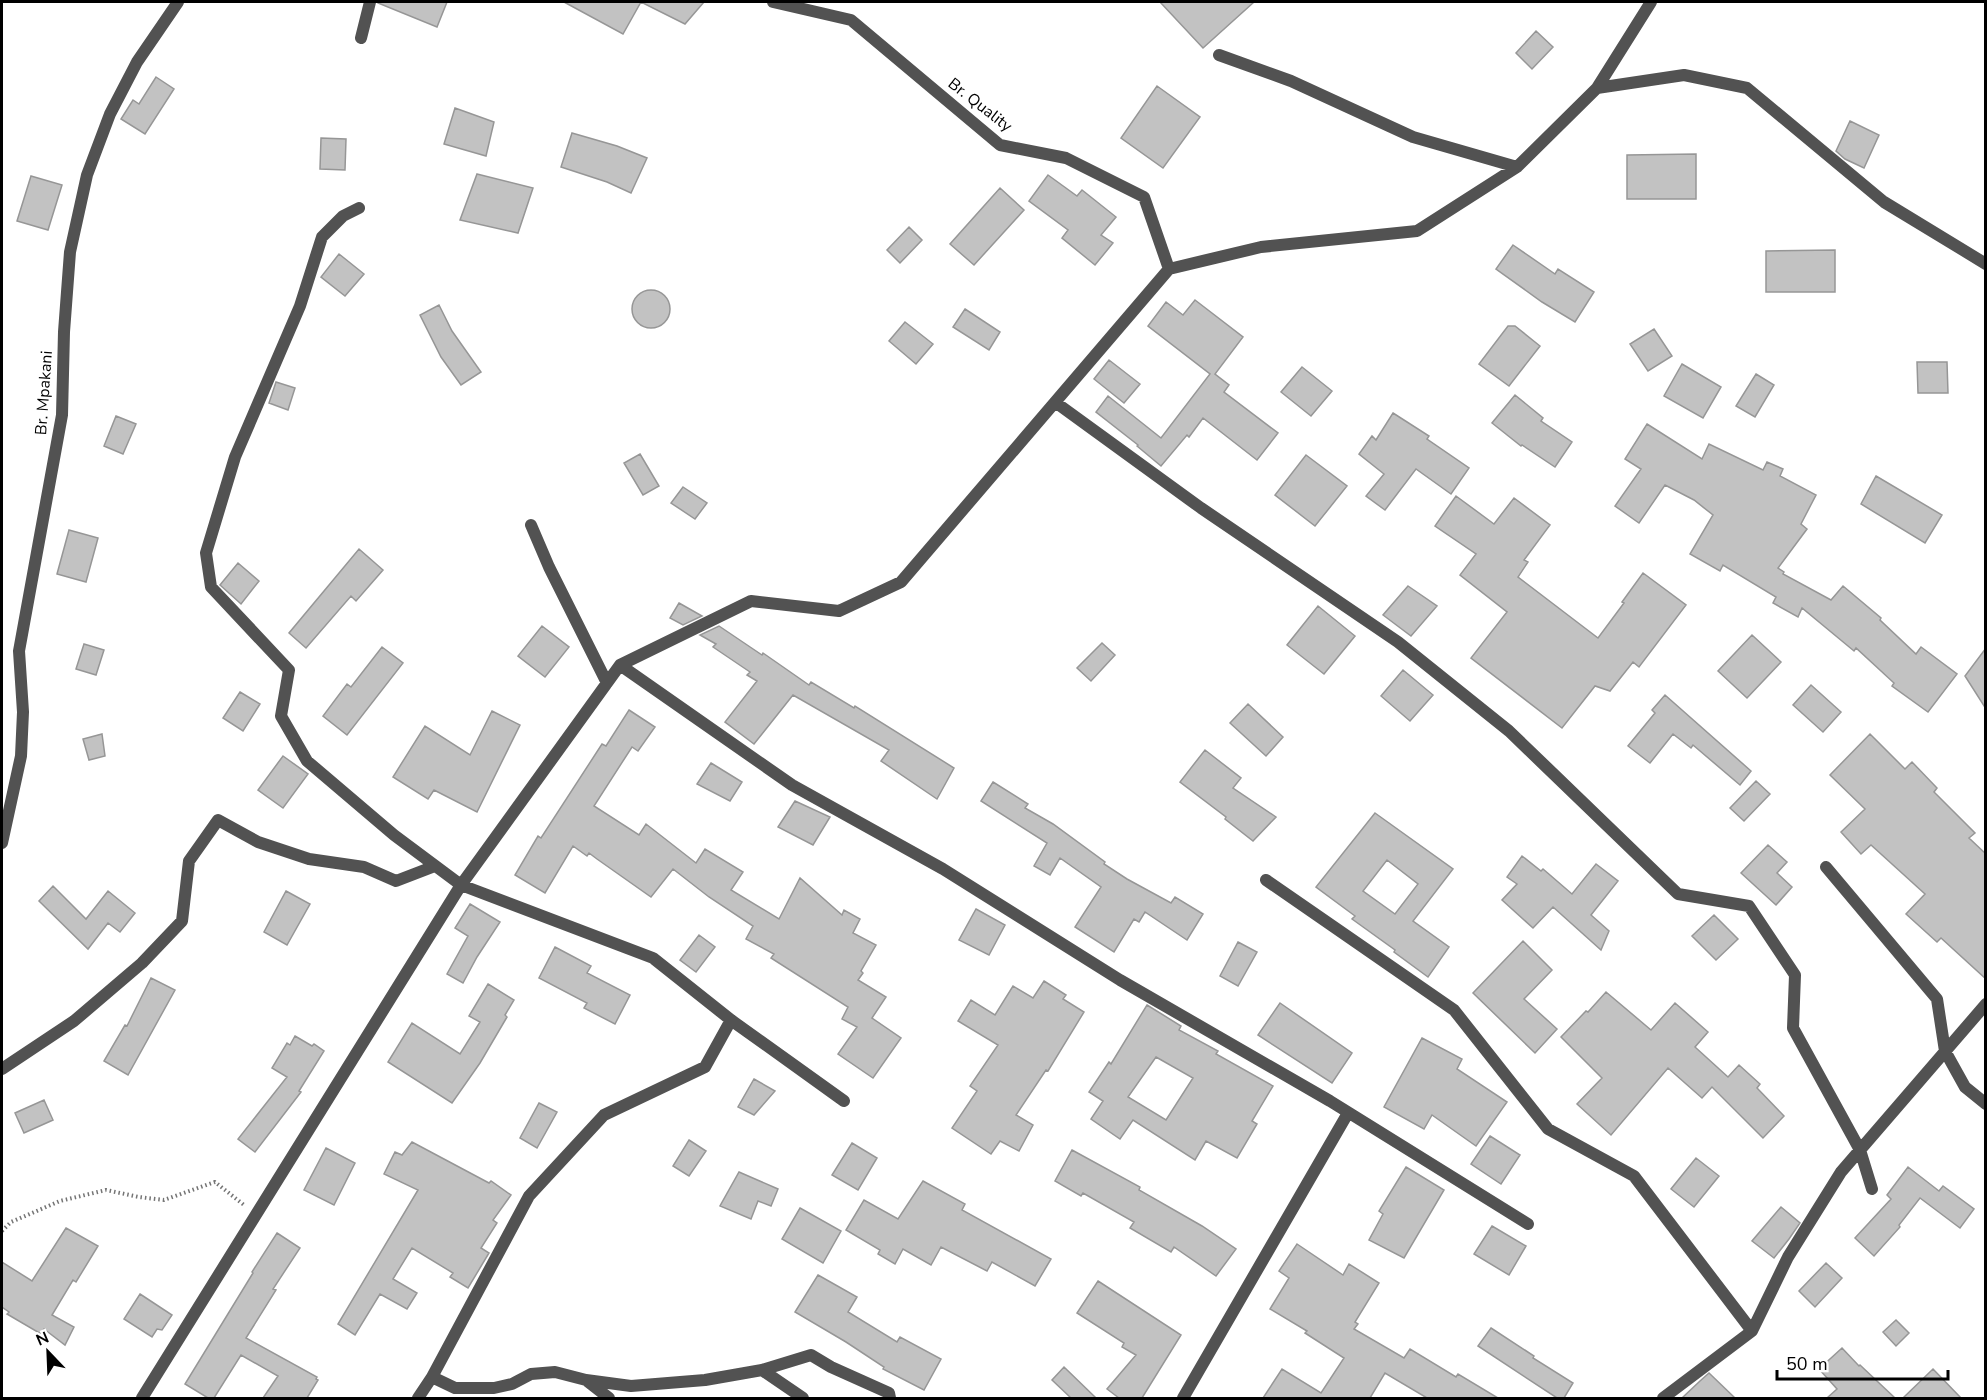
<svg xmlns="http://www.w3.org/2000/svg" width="1987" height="1400" viewBox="0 0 1987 1400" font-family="'Nunito Sans',sans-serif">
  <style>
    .building { fill: #c2c2c2; stroke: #969696; stroke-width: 1.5; fill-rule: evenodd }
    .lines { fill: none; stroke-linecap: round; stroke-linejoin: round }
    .path { stroke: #747474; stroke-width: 4; stroke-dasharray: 1.5 3; stroke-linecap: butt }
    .street { stroke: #525252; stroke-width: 12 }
    .labels { text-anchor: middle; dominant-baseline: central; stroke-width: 4.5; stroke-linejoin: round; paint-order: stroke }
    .street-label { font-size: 16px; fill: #000; stroke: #fff }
  </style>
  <rect width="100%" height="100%" fill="#fff"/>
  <path class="building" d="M378 2H447L437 27 378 3Z
    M564 2H704L685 24 641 2 623 34Z
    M1160 2H1254L1203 48Z
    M1536 31 1553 47 1532 69 1516 53Z
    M156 77 174 89 145 134 121 119 133 100 139 104Z
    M1157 86 1200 117 1163 168 1121 138Z
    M455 108 494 122 486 156 444 144Z
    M1850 121 1879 135 1864 168 1845 159 1836 151Z
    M572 133 617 146 647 158 631 193 607 182 561 167Z
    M321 138 346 139 345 170 320 169Z
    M1696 154V199H1627V155Z
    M477 174 533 188 518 233 460 220Z
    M1048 175 1077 196 1082 190 1116 217 1101 235 1113 243 1095 265 1062 238 1068 230 1029 201Z
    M31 176 62 185 48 230 17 221Z
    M1000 188 1024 210 974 265 950 244Z
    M909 227 922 240 900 263 887 250Z
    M1513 245 1555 274 1558 269 1594 292 1575 322 1542 302 1496 269Z
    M1835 250V292H1766V251Z
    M339 254 364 274 345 296 321 277Z
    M632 309a19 19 0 1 1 38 0a19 19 0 1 1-38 0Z
    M1195 300 1243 337 1215 374 1229 385 1224 392 1278 433 1257 460 1203 418 1189 437 1187 435 1161 466 1137 446 1138 445 1096 412 1108 396 1161 438 1210 374 1148 326 1166 302 1183 315Z
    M439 305 452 331 481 372 461 385 441 357 420 315Z
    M965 309 1000 332 989 350 953 327Z
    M905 322 933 344 916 364 889 341Z
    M1508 326H1515L1540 346 1509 386 1479 364Z
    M1654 329 1672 356 1648 371 1630 344Z
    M1109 360 1140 384 1124 403 1094 379Z
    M1917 362H1947L1948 393H1918Z
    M1682 364 1721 387 1703 418 1664 396Z
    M1302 367 1332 391 1311 416 1281 392Z
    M1756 374 1774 385 1755 417 1736 406Z
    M276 382 295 388 288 410 269 403Z
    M1515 395 1543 418 1541 421 1572 442 1555 467 1522 445 1521 446 1492 423Z
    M1393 413 1429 436 1427 439 1469 468 1451 494 1416 469 1385 510 1366 496 1384 474 1359 454 1372 436 1376 440Z
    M116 416 136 424 123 454 104 446Z
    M1647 424 1702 459 1709 444 1763 470 1767 462 1783 469 1780 476 1816 495 1801 524 1807 529 1778 568 1784 572 1783 574 1831 600 1843 586 1881 618 1880 620 1916 654 1921 647 1957 674 1928 712 1892 686 1894 683 1856 648 1854 651 1802 608 1798 617 1773 603 1776 597 1723 565 1720 571 1690 554 1713 515 1694 500 1665 485 1639 523 1615 506 1641 469 1625 459Z
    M640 454 659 486 643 495 624 463Z
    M1306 455 1347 486 1315 526 1275 495Z
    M1876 476 1942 515 1925 543 1861 504Z
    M683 487 707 503 695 519 671 503Z
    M1456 496 1494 524 1514 498 1550 525 1524 560 1528 562 1518 577 1598 638 1624 603 1622 602 1643 573 1686 605 1639 667 1633 662 1610 691 1595 686 1562 728 1471 658 1507 612 1460 575 1476 554 1435 526Z
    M69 530 98 538 86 582 57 574Z
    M359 549 383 570 356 601 351 596 306 648 289 633Z
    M238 563 259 581 241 604 220 585Z
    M1408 586 1437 606 1411 636 1383 615Z
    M679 603 702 616 683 625 670 618Z
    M1318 606 1355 636 1324 674 1287 645Z
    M542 626 569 647 545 677 518 656Z
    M719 626 762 655 763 653 809 685 811 682 854 708 855 706 954 768 937 799 881 761 889 750 793 695 754 744 725 722 757 681 747 675 750 672 713 647 716 644 700 635Z
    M1752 635 1781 662 1747 698 1718 671Z
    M1102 643 1115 655 1091 681 1077 668Z
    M84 644 104 650 96 675 76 669Z
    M382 647 403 663 347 735 323 716 347 684 351 687Z
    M1986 648V709L1965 676Z
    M1403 670 1433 695 1410 721 1381 696Z
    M1811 685 1841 712 1823 732 1793 705Z
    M240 692 260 704 243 731 223 718Z
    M1665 695 1751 771 1740 785 1693 745 1691 748 1673 734 1650 763 1628 746 1655 713 1652 710Z
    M1248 704 1283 737 1266 756 1230 723Z
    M629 710 655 727 638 751 632 747 594 806 639 835 646 824 696 863 705 849 743 872 731 890 779 919 800 878 842 915 844 910 860 919 853 933 876 945 861 971 863 973 858 980 886 997 872 1018 901 1038 873 1078 838 1054 857 1027 842 1019 848 1007 771 958 774 954 746 939 753 926 709 897 673 869 651 897 597 859 589 853 587 856 573 846 545 893 515 875 538 836 541 838 602 744 606 746Z
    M492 711 520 725 477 812 434 790 428 799 393 777 425 726 470 755Z
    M102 734 105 756 89 760 83 739Z
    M1870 734 1905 769 1912 762 1937 788 1934 792 1975 833 1969 838 1986 854V979L1941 938 1937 942 1906 914 1925 894 1871 845 1861 854 1841 832 1865 809 1830 775Z
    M1205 750 1241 778 1233 788 1276 817 1253 841 1225 819 1226 817 1180 782Z
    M283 756 308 774 283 808 258 790Z
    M711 763 742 782 730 801 697 784Z
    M1756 781 1770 794 1744 821 1730 808Z
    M993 782 1028 804 1025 808 1053 824 1105 862 1104 864 1127 879 1171 903 1175 897 1203 914 1187 940 1145 912 1139 922 1134 919 1114 952 1075 927 1101 887 1060 858 1050 875 1034 866 1047 843 981 801Z
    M795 801 830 817 813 845 778 827Z
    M1375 813 1453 869 1413 921 1449 947 1428 977 1394 952 1395 950 1352 919 1355 916 1316 887ZM1387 860 1418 884 1395 914 1363 891Z
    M1768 845 1787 862 1777 873 1792 887 1776 905 1741 873Z
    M1522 856 1541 871 1543 869 1572 894 1596 864 1618 881 1591 915 1609 931 1601 950 1553 907 1533 928 1502 900 1517 884 1507 877Z
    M53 886 86 919 108 891 135 913 120 932 108 923 88 949 39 901Z
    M286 891 310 904 287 945 264 932Z
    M470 904 500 922 477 957 463 983 447 974 468 936 455 928Z
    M976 909 1005 925 989 955 959 940Z
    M1714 915 1738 939 1716 960 1692 936Z
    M699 935 715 947 696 972 680 960Z
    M1523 941 1552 970 1524 999 1557 1029 1535 1053 1473 993Z
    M1238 942 1257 952 1238 986 1220 976Z
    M555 947 591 966 587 973 630 995 615 1024 584 1008 587 1003 539 978Z
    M151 978 175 990 128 1075 104 1061 125 1025 127 1026Z
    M1044 981 1066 995 1063 999 1084 1012 1048 1071 1046 1070 1016 1115 1033 1125 1019 1151 1000 1141 991 1154 952 1128 977 1091 970 1086 998 1045 958 1021 971 1000 995 1015 1013 986 1033 998Z
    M488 984 514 1000 505 1015 507 1017 480 1063 452 1103 388 1062 412 1023 460 1054 480 1022 469 1016Z
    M1606 992 1651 1030 1675 1003 1708 1032 1695 1047 1728 1077 1739 1065 1760 1084 1757 1088 1784 1116 1763 1138 1712 1087 1702 1098 1668 1068 1611 1135 1577 1104 1602 1078 1561 1037 1586 1011 1588 1012Z
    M1280 1003 1352 1053 1332 1083 1258 1035Z
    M1147 1005 1181 1026 1179 1030 1218 1051 1216 1054 1273 1086 1252 1121 1257 1124 1237 1158 1206 1141 1195 1160 1133 1120 1120 1139 1091 1119 1103 1101 1089 1092 1109 1062 1111 1064ZM1156 1057 1193 1078 1166 1120 1128 1097Z
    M295 1036 312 1046 314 1044 324 1051 299 1091 301 1092 255 1152 238 1139 287 1077 272 1068 287 1043 290 1045Z
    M1422 1038 1462 1059 1457 1069 1507 1102 1476 1146 1432 1115 1424 1129 1384 1107Z
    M754 1079 775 1091 754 1115 738 1107Z
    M44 1100 53 1120 24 1133 15 1113Z
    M539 1103 557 1112 537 1148 520 1138Z
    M1490 1136 1520 1155 1501 1184 1471 1164Z
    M689 1140 706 1151 689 1176 673 1166Z
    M412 1142 489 1183 491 1181 511 1195 493 1220 497 1223 481 1248 489 1253 468 1288 450 1277 453 1273 412 1248 393 1279 417 1293 407 1309 380 1294 355 1335 338 1324 418 1190 384 1174 395 1152 402 1155Z
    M852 1143 877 1158 858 1190 832 1175Z
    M326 1148 355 1163 334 1205 304 1190Z
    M1072 1150 1140 1187 1139 1190 1202 1226 1236 1249 1216 1276 1174 1247 1171 1252 1130 1228 1134 1222 1083 1193 1081 1196 1055 1181Z
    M1696 1158 1719 1176 1694 1207 1671 1189Z
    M1406 1167 1444 1190 1404 1258 1369 1240 1383 1214 1379 1211Z
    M1908 1167 1939 1191 1943 1186 1974 1209 1960 1228 1920 1198 1899 1225 1900 1227 1874 1256 1855 1238 1891 1199 1887 1195Z
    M739 1172 778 1189 771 1206 758 1201 751 1219 720 1206Z
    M923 1181 965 1204 962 1210 1051 1259 1035 1286 992 1262 987 1271 941 1247 931 1265 903 1249 895 1264 878 1254 880 1250 846 1230 864 1200 898 1219Z
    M1781 1207 1800 1223 1789 1239 1774 1258 1752 1241Z
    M800 1208 841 1231 823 1263 782 1239Z
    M1492 1226 1526 1246 1509 1275 1474 1254Z
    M66 1228 98 1246 76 1282 73 1280 52 1315 74 1327 65 1345 44 1329 41 1334 7 1314 9 1312 2 1307V1262L32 1281Z
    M277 1233 300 1248 273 1289 276 1290 246 1338 317 1377 316 1379 318 1380 307 1398H263L278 1376 241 1355 214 1398H208L185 1384 253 1273 252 1272Z
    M1297 1244 1343 1275 1349 1264 1379 1283 1355 1322 1358 1324 1354 1329 1404 1358 1410 1349 1456 1377 1458 1374 1498 1398H1427L1385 1373 1370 1398H1263L1282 1369 1321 1393 1344 1358 1305 1333 1307 1331 1270 1309 1289 1278 1279 1271Z
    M1826 1263 1842 1278 1815 1307 1799 1291Z
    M818 1275 857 1297 848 1312 897 1342 900 1337 941 1359 924 1390 883 1369 884 1367 846 1342 795 1312Z
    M1098 1281 1181 1335 1142 1398H1119L1107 1389 1136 1355 1122 1347 1124 1343 1077 1313Z
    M140 1294 172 1315 162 1330 157 1329 152 1337 124 1319Z
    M1896 1320 1909 1333 1896 1346 1883 1332Z
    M1491 1328 1534 1356 1533 1358 1573 1383 1564 1398H1557L1478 1346Z
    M1842 1348 1859 1366 1860 1365 1895 1398H1827L1837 1389 1819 1369Z
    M1064 1367 1096 1398H1071L1052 1380Z
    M1933 1369 1961 1398H1903Z
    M1709 1373 1735 1398H1682L1700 1381Z"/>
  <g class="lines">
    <path class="path" d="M2 1231 11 1222 60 1201 106 1190 139 1197 164 1200 215 1182 244 1205"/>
    <path class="street" d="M773 2 851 20 1000 145 1066 158 1144 197 1169 269
      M361 38 370 2
      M1219 55 1291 81 1413 137 1517 167
      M1597 88 1684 75 1747 88 1884 202 1986 264
      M359 208 343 216 322 237 300 306 235 457 206 553 211 587 289 670 281 716 307 761 394 835 461 885 653 958 731 1020 844 1101
      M1055 402 1201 508 1398 642 1509 731 1678 894 1749 906 1795 975 1793 1028 1860 1150 1872 1189
      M531 525 549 567 607 683
      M620 665 792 785 943 869 1120 980 1330 1101 1528 1224
      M2 843 21 756 23 712 19 651 62 415 64 332 70 252 87 175 110 114 137 62 178 2
      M1826 867 1937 999 1945 1051 1965 1087 1986 1104
      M1266 880 1454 1010 1548 1129 1634 1176 1752 1331
      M2 1069 74 1021 142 963 182 921 189 861 218 820 258 842 309 859 364 867 396 881 435 866
      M762 1370 811 1355 831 1367 889 1393 890 1398
      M432 1377 455 1388H494L512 1384 531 1374 555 1372 586 1380 609 1398
      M586 1380 631 1386 705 1380 762 1370 803 1398
      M142 1398 461 885 620 665 751 601 839 611 901 582 1169 269 1261 247 1417 231 1517 167 1597 88 1651 2
      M418 1398 432 1377 529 1196 604 1115 705 1067 731 1020
      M1183 1398 1348 1113
      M1663 1398 1752 1331 1788 1257 1841 1172 1986 1004"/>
  </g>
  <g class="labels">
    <g class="street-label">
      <text transform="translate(980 105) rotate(38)">Br. Quality</text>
      <text transform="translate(44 393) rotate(-86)">Br. Mpakani</text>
    </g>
  </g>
  <rect width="1987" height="1400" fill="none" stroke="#000000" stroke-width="6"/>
  <g transform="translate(48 1352) rotate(337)" stroke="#ffffff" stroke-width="4.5" paint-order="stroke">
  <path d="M0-4.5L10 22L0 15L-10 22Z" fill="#000000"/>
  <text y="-9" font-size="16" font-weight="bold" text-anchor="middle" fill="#000000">N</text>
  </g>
  <path d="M1777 1370v9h171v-9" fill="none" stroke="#000000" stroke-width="3"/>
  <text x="1786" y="1370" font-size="18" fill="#000000" stroke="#ffffff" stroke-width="4.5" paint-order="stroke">50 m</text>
</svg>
